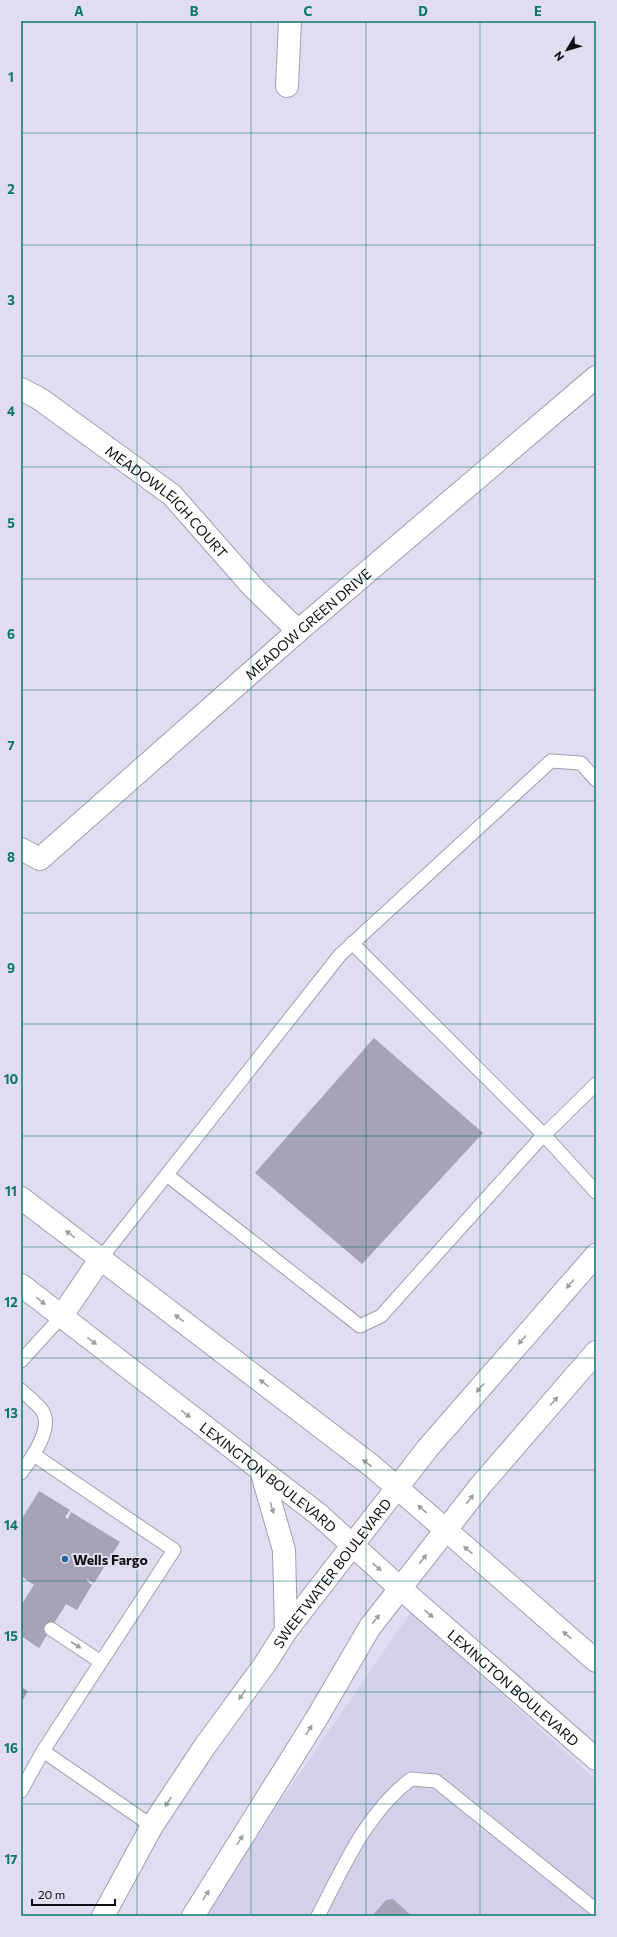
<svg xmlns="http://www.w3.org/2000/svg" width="617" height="1937" viewBox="0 0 617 1937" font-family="Commissioner,sans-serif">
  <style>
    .built { fill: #d4d1eb }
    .building { fill: #a5a3b5 }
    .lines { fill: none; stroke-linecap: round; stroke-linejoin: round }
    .service-casing { stroke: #a29fb2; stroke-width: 15 }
    .minor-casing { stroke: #a29fb2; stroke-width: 24 }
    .tertiary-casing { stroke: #a29fb2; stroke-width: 24 }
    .secondary-casing { stroke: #a29fb2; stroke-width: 24 }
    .service { stroke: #fff; stroke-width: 13 }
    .minor { stroke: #fff; stroke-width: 22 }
    .tertiary { stroke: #fff; stroke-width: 22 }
    .secondary { stroke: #fff; stroke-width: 22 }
    .oneway { fill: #9f9fa1 }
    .grid { fill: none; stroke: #0f766e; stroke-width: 1; stroke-opacity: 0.55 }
    .poi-dot { fill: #24669c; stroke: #e0ddf1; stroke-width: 1.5 }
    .labels { text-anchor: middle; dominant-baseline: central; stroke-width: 4; stroke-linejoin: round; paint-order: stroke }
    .street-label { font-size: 14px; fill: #0f0e14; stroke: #e0ddf1 }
    .poi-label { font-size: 14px; font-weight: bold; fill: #0f0e14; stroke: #e0ddf1; text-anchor: start }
    .neatline { fill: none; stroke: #0f766e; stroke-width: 1.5 }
    .grid-label { font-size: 13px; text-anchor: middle; font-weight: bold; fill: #0f766e }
  </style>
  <rect width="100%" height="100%" fill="#e0ddf1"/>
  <path class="built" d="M411 1612 596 1780V1916H207L228 1877Z"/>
  <path class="building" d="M374 1038 483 1133 362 1264 255 1173Z
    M39 1491 70 1510 65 1517 68 1519 71 1512 120 1542 94 1583 87 1579V1581L92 1585 77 1610 66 1604 39 1648 21 1636V1605L34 1585 21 1576V1520Z
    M21 1687 28 1691 21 1703Z
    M393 1899 412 1916H372L386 1900Z"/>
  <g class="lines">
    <g class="service-casing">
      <path id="service" d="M352 943 544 1135 596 1192
        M167 1175 360 1326 381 1316 538 1141 596 1084
        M101 1258 340 955 551 761 581 763 596 780
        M21 1361 61 1317
        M21 1390C28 1397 38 1404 43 1412 53 1429 31 1459 21 1473
        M51 1629 101 1662
        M43 1751 152 1826
        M21 1791 43 1751 174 1550 34 1455
        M318 1916C343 1868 366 1813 411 1779L436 1781 596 1910"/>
    </g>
    <g class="minor-casing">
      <g id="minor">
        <path d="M287 86 290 21"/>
        <path id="s1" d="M21 389 40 399 172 495 252 586 298 631"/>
        <path id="s2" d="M21 849 40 859 298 631 596 377"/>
      </g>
    </g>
    <g class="tertiary-casing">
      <g id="tertiary">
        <path d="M446 1530 596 1661"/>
        <path id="s3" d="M400 1588 596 1759"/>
      </g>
    </g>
    <g class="secondary-casing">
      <g id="secondary">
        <path d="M21 1198 372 1466 446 1530"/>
        <path id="s4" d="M21 1285 318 1514 400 1588"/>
        <path d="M61 1317 101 1258"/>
        <path d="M261 1470 284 1550 286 1631"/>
        <path id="s5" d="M103 1916 152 1826 205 1746 265 1664 286 1631 427 1449 596 1255"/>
        <path d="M193 1916 315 1721 370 1627 481 1485 596 1352"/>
      </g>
    </g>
    <use href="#service" class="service"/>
    <use href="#minor" class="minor"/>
    <use href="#tertiary" class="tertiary"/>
    <use href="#secondary" class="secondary"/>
  </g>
  <defs><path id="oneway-solid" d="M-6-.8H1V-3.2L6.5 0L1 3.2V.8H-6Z"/></defs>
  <g class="oneway">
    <use href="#oneway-solid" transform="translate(70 1234) rotate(-143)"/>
    <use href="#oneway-solid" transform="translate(570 1284) rotate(131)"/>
    <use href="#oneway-solid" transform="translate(41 1301) rotate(38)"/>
    <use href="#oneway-solid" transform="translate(179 1318) rotate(-142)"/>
    <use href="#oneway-solid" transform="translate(522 1340) rotate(131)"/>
    <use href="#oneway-solid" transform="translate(92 1341) rotate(38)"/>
    <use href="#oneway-solid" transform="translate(264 1383) rotate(-142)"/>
    <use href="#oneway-solid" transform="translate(480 1388) rotate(131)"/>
    <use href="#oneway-solid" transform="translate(554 1401) rotate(-49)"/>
    <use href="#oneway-solid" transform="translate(186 1414) rotate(37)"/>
    <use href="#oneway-solid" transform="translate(367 1463) rotate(-142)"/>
    <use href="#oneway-solid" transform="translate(470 1499) rotate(-52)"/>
    <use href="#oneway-solid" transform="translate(272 1508) rotate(73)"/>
    <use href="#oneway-solid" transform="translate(422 1509) rotate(-139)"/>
    <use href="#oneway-solid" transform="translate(468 1550) rotate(-139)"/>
    <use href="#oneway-solid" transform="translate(423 1559) rotate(-52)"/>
    <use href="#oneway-solid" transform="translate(377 1567) rotate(42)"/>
    <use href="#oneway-solid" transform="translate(429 1614) rotate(41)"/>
    <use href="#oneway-solid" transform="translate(376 1619) rotate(-52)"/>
    <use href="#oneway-solid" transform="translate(567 1635) rotate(-139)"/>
    <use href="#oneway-solid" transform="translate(76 1645) rotate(33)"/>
    <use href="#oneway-solid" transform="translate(242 1695) rotate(126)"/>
    <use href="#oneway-solid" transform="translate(309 1730) rotate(-58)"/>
    <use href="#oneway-solid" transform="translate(168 1802) rotate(123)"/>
    <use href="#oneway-solid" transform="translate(240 1840) rotate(-58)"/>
    <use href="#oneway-solid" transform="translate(206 1895) rotate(-58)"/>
  </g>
  <path class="grid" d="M137 21V1916M251 21V1916M366 21V1916M480 21V1916M21 133H596M21 245H596M21 356H596M21 467H596M21 579H596M21 690H596M21 801H596M21 913H596M21 1024H596M21 1136H596M21 1247H596M21 1358H596M21 1470H596M21 1581H596M21 1692H596M21 1804H596"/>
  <circle class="poi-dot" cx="65" cy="1559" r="4"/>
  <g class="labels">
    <g class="street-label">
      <text stroke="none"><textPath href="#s1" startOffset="185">MEADOWLEIGH COURT</textPath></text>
      <text stroke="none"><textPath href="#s2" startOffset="378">MEADOW GREEN DRIVE</textPath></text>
      <text stroke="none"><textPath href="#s4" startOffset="313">LEXINGTON BOULEVARD</textPath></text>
      <text stroke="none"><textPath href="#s5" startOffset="413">SWEETWATER BOULEVARD</textPath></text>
      <text stroke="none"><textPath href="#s3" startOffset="151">LEXINGTON BOULEVARD</textPath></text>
    </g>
    <g class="poi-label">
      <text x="73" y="1559">Wells Fargo</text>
    </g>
  </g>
  <rect width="617" height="1937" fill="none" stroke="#e0ddf1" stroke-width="44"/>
  <g transform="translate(567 50) rotate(232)" stroke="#e0ddf1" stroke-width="3" paint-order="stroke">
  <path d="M0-3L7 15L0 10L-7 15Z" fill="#0f0e14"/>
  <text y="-6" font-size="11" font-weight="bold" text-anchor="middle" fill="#0f0e14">N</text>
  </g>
  <path d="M32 1899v6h83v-6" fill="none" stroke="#0f0e14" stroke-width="2"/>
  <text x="38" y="1899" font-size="12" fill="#0f0e14" stroke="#e0ddf1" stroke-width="3" paint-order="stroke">20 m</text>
  <rect x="22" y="22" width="573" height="1893" class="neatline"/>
  <g class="grid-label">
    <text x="79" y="16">A</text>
    <text x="194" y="16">B</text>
    <text x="308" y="16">C</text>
    <text x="423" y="16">D</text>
    <text x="538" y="16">E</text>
    <text x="11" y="82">1</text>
    <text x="11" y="194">2</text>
    <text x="11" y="305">3</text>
    <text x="11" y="416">4</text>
    <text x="11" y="528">5</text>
    <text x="11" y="639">6</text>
    <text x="11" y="750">7</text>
    <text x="11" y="862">8</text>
    <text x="11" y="973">9</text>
    <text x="11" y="1084">10</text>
    <text x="11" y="1196">11</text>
    <text x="11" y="1307">12</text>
    <text x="11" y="1418">13</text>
    <text x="11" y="1530">14</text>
    <text x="11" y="1641">15</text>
    <text x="11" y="1753">16</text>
    <text x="11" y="1864">17</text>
  </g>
</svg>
